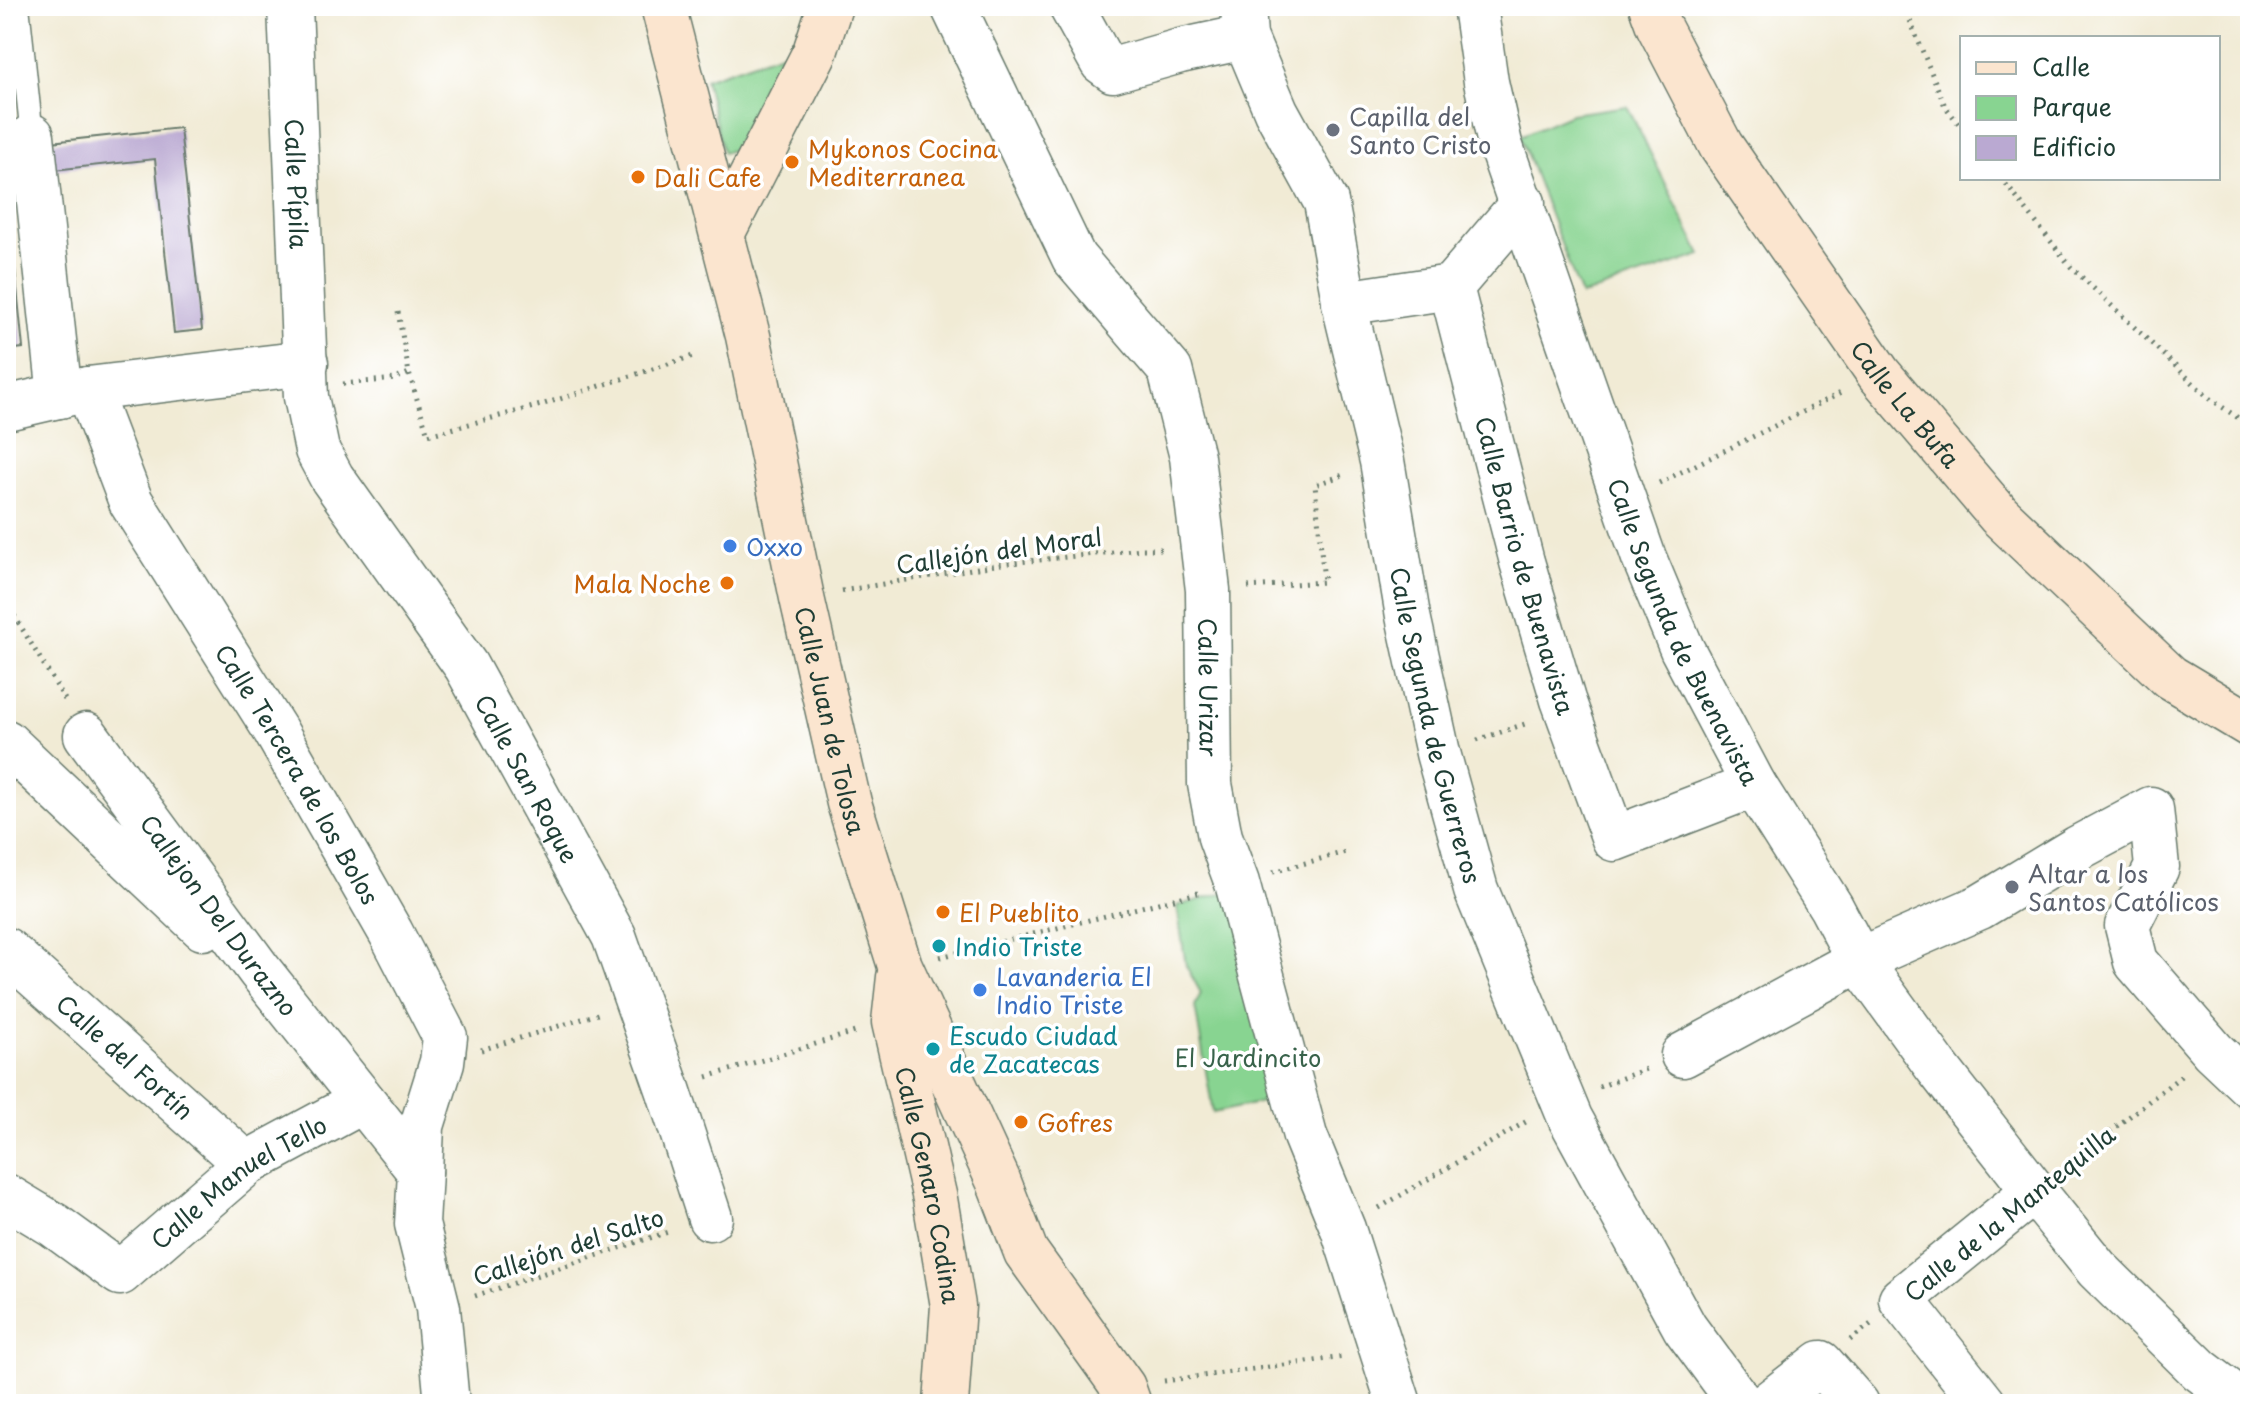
<svg xmlns="http://www.w3.org/2000/svg" width="2256" height="1410" viewBox="0 0 2256 1410" font-family="'Playpen Sans',sans-serif">
  <style>
    .green { fill: #88d491; stroke: #548862; stroke-width: 2 }
    .building { fill: #baa9d2 }
    .lines { fill: none; stroke-linecap: round; stroke-linejoin: round }
    .lane-casing { stroke: #687a6c; stroke-width: 25 }
    .street-casing { stroke: #687a6c; stroke-width: 47 }
    .secondary-casing { stroke: #687a6c; stroke-width: 47 }
    .path { stroke: #687a6c; stroke-width: 5; stroke-dasharray: 2 6; stroke-linecap: butt }
    .lane { stroke: #fff; stroke-width: 22 }
    .street { stroke: #fff; stroke-width: 44 }
    .secondary { stroke: #fbe5cf; stroke-width: 44 }
    .worship-dot { fill: #6b7280; stroke: #fff; stroke-width: 3 }
    .food-dot { fill: #e8710a; stroke: #fff; stroke-width: 3 }
    .shop-dot { fill: #3f7fe0; stroke: #fff; stroke-width: 3 }
    .culture-dot { fill: #0f9aa8; stroke: #fff; stroke-width: 3 }
    .labels { text-anchor: middle; dominant-baseline: central; stroke-width: 7; stroke-linejoin: round; paint-order: stroke }
    .worship-label { font-size: 24px; fill: #5b616d; stroke: #fff; text-anchor: start }
    .food-label { font-size: 24px; fill: #c56008; stroke: #fff; text-anchor: start }
    .street-label { font-size: 24px; fill: #1f3d34; stroke: #fff }
    .shop-label { font-size: 24px; fill: #366cbe; stroke: #fff; text-anchor: start }
    .culture-label { font-size: 24px; fill: #0d838f; stroke: #fff; text-anchor: start }
    .park-label { font-size: 24px; fill: #39634b; stroke: #fff }
  </style>
  <rect width="100%" height="100%" fill="#fff"/>
  <filter id="ink" filterUnits="userSpaceOnUse"><feTurbulence type="fractalNoise" baseFrequency=".0125" numOctaves="2"/><feDisplacementMap in="SourceGraphic" scale="16" xChannelSelector="R" yChannelSelector="G"/><feConvolveMatrix kernelMatrix="1 2 1 2 8 2 1 2 1" color-interpolation-filters="sRGB"/></filter>
  <filter id="wash" filterUnits="userSpaceOnUse"><feTurbulence type="fractalNoise" baseFrequency=".006" numOctaves="4" result="noise"/><feDisplacementMap in="SourceGraphic" scale="32" xChannelSelector="R" yChannelSelector="G"/><feGaussianBlur stdDeviation="1.8" result="paint"/><feColorMatrix in="noise" values="0 0 0 0 0 0 0 0 0 0 0 0 0 0 0 0 0 1.4 0 .05"/><feComposite in="paint" operator="in"/></filter>
  <g filter="url(#wash)">
    <rect width="100%" height="100%" fill="#f1ebd5"/>
    <path class="green" d="M798 47 751 144 723 153 705 79Z
      M1627 106 1701 255 1581 296 1520 136 1571 114Z
      M1243 888 1303 1093 1213 1113 1195 1006 1201 993 1186 966 1177 906Z"/>
    <g id="blocks">
      <path class="building" d="M180 128 202 330 174 333 155 159 54 170 51 142Z
        M6 199H8L23 348 6 350Z"/>
    </g>
  </g>
  <g filter="url(#ink)">
    <use href="#blocks" fill-opacity="0" stroke="#687a6c" stroke-width="2"/>
    <g class="lines">
      <g class="lane-casing">
        <path id="lane" d="M18 6 32 136"/>
      </g>
      <g class="street-casing">
        <g id="street">
          <path id="s1" d="M290 6 306 397 317 450 332 478 466 666 614 936 668 1089 710 1218"/>
          <path id="s2" d="M953 6 1074 258 1170 370 1192 457 1208 590 1210 784 1220 837 1237 883 1305 1136 1343 1229 1399 1404"/>
          <path d="M1071 6 1102 62 1113 70 1180 51 1245 37"/>
          <path id="s3" d="M1243 6 1245 37 1276 111 1326 202 1347 316 1382 461 1408 616 1438 753 1476 890 1570 1118 1685 1328 1741 1404"/>
          <path id="s4" d="M1475 6 1486 82 1500 144 1644 558 1682 649 1754 785 1831 907 1859 960 1936 1066 2034 1191 2097 1269 2200 1370 2245 1404"/>
          <path d="M32 136 60 396"/>
          <path id="s5" d="M1451 287 1522 562 1563 700 1614 839 1754 785"/>
          <path d="M1344 303 1451 287 1523 203"/>
          <path id="s6" d="M88 389 131 502 275 730 391 933 445 1037 442 1062 422 1126 420 1172"/>
          <path d="M6 408 88 389 306 363"/>
          <path id="s7" d="M86 735 259 970 420 1172 417 1224 438 1308 447 1404"/>
          <path d="M6 742 203 928"/>
          <path id="s8" d="M6 950 246 1164"/>
          <path d="M1683 1055 1859 960 1980 907 2078 848 2151 809 2157 867 2127 926 2136 962 2213 1051 2250 1086"/>
          <path id="s9" d="M6 1196 54 1225 120 1273 246 1164 363 1101"/>
          <path d="M1768 1404 1821 1363 1857 1404"/>
          <path d="M1984 1404 1901 1299 2034 1191"/>
        </g>
      </g>
      <g class="secondary-casing">
        <g id="secondary">
          <path id="s10" d="M663 6 748 336 802 598 849 803 900 966 998 1180 1026 1252 1123 1387 1129 1404"/>
          <path id="s11" d="M1651 6 1658 25 1721 146 1879 374 1999 515 2170 677 2250 725"/>
          <path d="M723 232 815 52 830 6"/>
          <path id="s12" d="M899 977 894 1022 935 1199 953 1306 946 1404"/>
        </g>
      </g>
      <path class="path" d="M1904 6 1945 106 1962 128
        M2001 178 2071 267 2209 398 2250 426
        M398 312 409 373 428 435 541 405 693 356
        M343 384 395 379 409 373
        M1659 483 1843 392
        M1248 587 1324 582 1315 485 1346 474
        M842 591 1001 564 1142 549H1165
        M6 602 67 703
        M1477 740 1528 723
        M1273 872 1349 851
        M940 957 1198 893
        M481 1050 598 1014
        M707 1077 855 1032
        M1599 1087 1646 1069
        M2066 1166 2181 1076
        M1379 1208 1529 1120
        M475 1296 671 1231
        M1850 1340 1871 1324
        M1164 1381 1344 1357"/>
      <use href="#lane" class="lane"/>
      <use href="#street" class="street"/>
      <use href="#secondary" class="secondary"/>
    </g>
  </g>
  <g class="worship-dot">
    <circle cx="1333" cy="130" r="8"/>
    <circle cx="2012" cy="887" r="8"/>
  </g>
  <g class="food-dot">
    <circle cx="792" cy="162" r="8"/>
    <circle cx="638" cy="177" r="8"/>
    <circle cx="727" cy="583" r="8"/>
    <circle cx="943" cy="912" r="8"/>
    <circle cx="1021" cy="1122" r="8"/>
  </g>
  <g class="shop-dot">
    <circle cx="730" cy="546" r="8"/>
    <circle cx="980" cy="990" r="8"/>
  </g>
  <g class="culture-dot">
    <circle cx="939" cy="946" r="8"/>
    <circle cx="933" cy="1049" r="8"/>
  </g>
  <g class="labels">
    <g class="worship-label">
      <text x="1349" y="116">Capilla del<tspan x="1349" dy="28">Santo Cristo</tspan></text>
      <text x="2028" y="873">Altar a los<tspan x="2028" dy="28">Santos Católicos</tspan></text>
    </g>
    <g class="food-label">
      <text x="808" y="148">Mykonos Cocina<tspan x="808" dy="28">Mediterranea</tspan></text>
      <text x="654" y="177">Dali Cafe</text>
      <text x="711" y="583" text-anchor="end">Mala Noche</text>
      <text x="959" y="912">El Pueblito</text>
      <text x="1037" y="1122">Gofres</text>
    </g>
    <g class="street-label">
      <text stroke="none"><textPath href="#s1" startOffset="178">Calle Pípila</textPath></text>
      <text stroke="none"><textPath href="#s11" startOffset="474">Calle La Bufa</textPath></text>
      <text transform="translate(999 550) rotate(-8)">Callejón del Moral</text>
      <text stroke="none"><textPath href="#s5" startOffset="288">Calle Barrio de Buenavista</textPath></text>
      <text stroke="none"><textPath href="#s4" startOffset="662">Calle Segunda de Buenavista</textPath></text>
      <text stroke="none"><textPath href="#s2" startOffset="748">Calle Urizar</textPath></text>
      <text stroke="none"><textPath href="#s10" startOffset="734">Calle Juan de Tolosa</textPath></text>
      <text stroke="none"><textPath href="#s3" startOffset="750">Calle Segunda de Guerreros</textPath></text>
      <text stroke="none"><textPath href="#s6" startOffset="440">Calle Tercera de los Bolos</textPath></text>
      <text stroke="none"><textPath href="#s1" startOffset="836">Calle San Roque</textPath></text>
      <text stroke="none"><textPath href="#s7" startOffset="224">Callejon Del Durazno</textPath></text>
      <text stroke="none"><textPath href="#s8" startOffset="160">Calle del Fortín</textPath></text>
      <text stroke="none"><textPath href="#s9" startOffset="288">Calle Manuel Tello</textPath></text>
      <text stroke="none"><textPath href="#s12" startOffset="212">Calle Genaro Codina</textPath></text>
      <text transform="translate(2009 1213) rotate(-39)">Calle de la Mantequilla</text>
      <text transform="translate(568 1246) rotate(-18)">Callejón del Salto</text>
    </g>
    <g class="shop-label">
      <text x="746" y="546">Oxxo</text>
      <text x="996" y="976">Lavanderia El<tspan x="996" dy="28">Indio Triste</tspan></text>
    </g>
    <g class="culture-label">
      <text x="955" y="946">Indio Triste</text>
      <text x="949" y="1035">Escudo Ciudad<tspan x="949" dy="28">de Zacatecas</tspan></text>
    </g>
    <g class="park-label">
      <text x="1248" y="1057">El Jardincito</text>
    </g>
  </g>
  <rect width="2256" height="1410" fill="none" stroke="#fff" stroke-width="32"/>
  <rect x="1960" y="36" width="260" height="144" fill="#ffffff" stroke="#a5b1ae" stroke-width="2"/>
  <rect x="1976" y="62" width="40" height="12" fill="#fbe5cf" stroke="#a5b1ae" stroke-width="2"/>
  <text x="2032" y="76" font-size="24" fill="#1f3d34">Calle</text>
  <rect x="1976" y="96" width="40" height="24" fill="#88d491" stroke="#a5b1ae" stroke-width="2"/>
  <text x="2032" y="116" font-size="24" fill="#1f3d34">Parque</text>
  <rect x="1976" y="136" width="40" height="24" fill="#baa9d2" stroke="#a5b1ae" stroke-width="2"/>
  <text x="2032" y="156" font-size="24" fill="#1f3d34">Edificio</text>
</svg>
